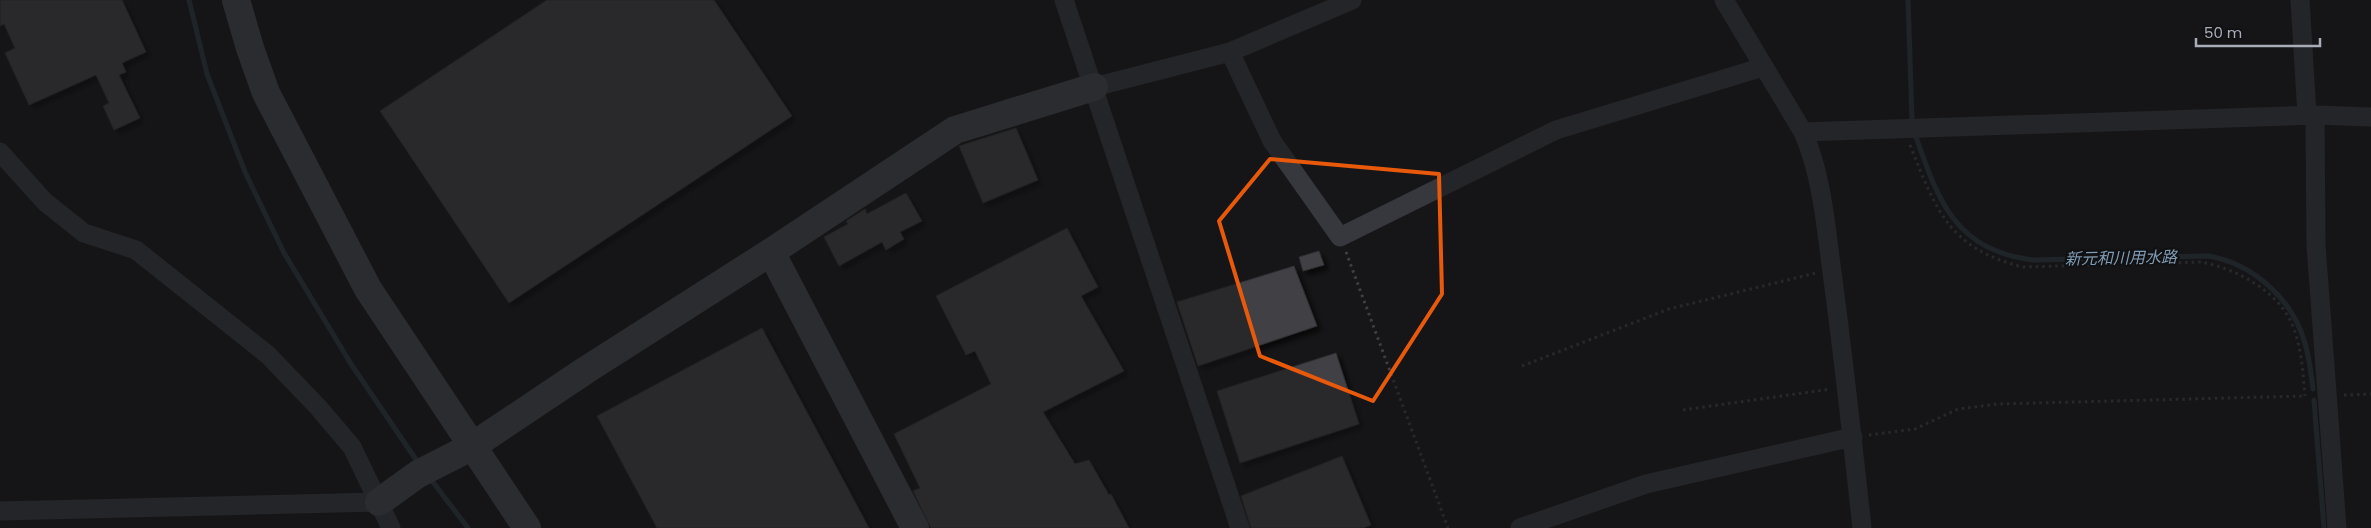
<svg xmlns="http://www.w3.org/2000/svg" width="2371" height="528" viewBox="0 0 2371 528" font-family="Poppins,'Noto Sans JP',sans-serif">
  <style>
    .lines { fill: none; stroke-linecap: round; stroke-linejoin: round }
    .stream { stroke: #2c353c; stroke-width: 5 }
    .building { fill: #404145; stroke: #303034; filter: url(#shadow) }
    .path { stroke: #3d3f44; stroke-width: 3; stroke-dasharray: 2.5 4; stroke-linecap: butt }
    .street { stroke: #37383d; stroke-width: 19 }
    .secondary { stroke: #45474d; stroke-width: 28 }
    .marked { fill: none; stroke: #e8590c; stroke-width: 4; stroke-linejoin: round }
    .labels { text-anchor: middle; dominant-baseline: central; stroke-width: 4.5; stroke-linejoin: round; paint-order: stroke }
    .water-label { font-size: 16px; font-style: italic; fill: #7f9bb3; stroke: #111113 }
  </style>
  <defs>
    <filter id="shadow"><feDropShadow dx="4.5" dy="4.5" stdDeviation="2.5" flood-color="#0009"/></filter>
  </defs>
  <rect width="100%" height="100%" fill="#161618"/>
  <g class="lines">
    <path class="stream" d="M189 0 207 74 245 172 284 253 351 364 419 464
      M1908 0 1912 119
      M1916 137C1939 203 1956 250 2033 260L2208 256C2252 263 2291 298 2304 340 2309 355 2311 373 2313 389
      M2314 400 2324 528
      M429 477 468 528"/>
  </g>
  <path class="building" d="M0 0H122L146 52 122 63 126 72 119 75 140 118 114 130 103 106 109 103 96 75 29 105 5 53 15 48 4 24 0 26Z
    M547 0H714L792 116 509 303 380 111Z
    M1016 128 1038 180 983 203 959 146Z
    M906 193 922 221 900 232 904 239 886 250 882 242 839 266 824 237 848 224 846 221 865 209 867 214Z
    M1067 228 1098 287 1081 296 1124 371 1043 412 1075 464 1089 460 1109 495 1111 494 1129 528H931L913 491 920 488 894 434 991 384 975 351 966 355 936 296Z
    M1319 251 1324 265 1303 271 1299 257Z
    M1294 266 1317 326 1198 366 1177 302Z
    M762 328 869 528H657L597 416Z
    M1336 353 1359 424 1240 463 1217 391Z
    M1342 456 1371 525 1363 528H1251L1241 496Z"/>
  <g class="lines">
    <path class="path" d="M1910 145C1936 210 1949 249 2023 267L2201 262C2238 269 2283 293 2295 332 2302 353 2303 374 2305 396
      M1346 252 1448 528
      M1522 366 1669 309 1816 273
      M2344 395 2371 394
      M1683 410 1831 389
      M1869 435 1915 429 1958 409 1998 404 2305 396"/>
    <path class="street" d="M1064 0 1240 528
      M1724 0 1803 132C1823 178 1826 230 1833 280 1844 362 1853 445 1862 528
      M2300 0 2307 115
      M1230 52 1272 141 1340 237 1556 130 1763 67
      M1094 87 1230 52 1352 0
      M2315 115 2316 245 2337 528
      M1803 132 2315 115 2371 117
      M0 152 45 202 84 233 136 250 268 355 318 407 352 447 391 528
      M0 511 379 502
      M1520 528 1646 484 1853 437"/>
    <path class="secondary" d="M236 0 250 48 266 93 368 289 527 528
      M771 252 915 528
      M379 502 418 474 471 447 586 370 771 252 955 130 1094 87"/>
  </g>
  <path d="M0 0H2371V528H0ZM1270 159 1439 174 1442 294 1373 401 1260 356 1219 221Z" fill="#161618" fill-opacity=".55" fill-rule="evenodd"/>
  <path class="marked" d="M1270 159 1439 174 1442 294 1373 401 1260 356 1219 221Z"/>
  <g class="labels">
    <g class="water-label">
      <text transform="translate(2121 258) rotate(-1)">新元和川用水路</text>
    </g>
  </g>
  <path d="M2196 38v8h124v-8" fill="none" stroke="#a8adb8" stroke-width="2.5"/>
  <text x="2204" y="38" font-size="15" fill="#a8adb8" stroke="#111113" stroke-width="4" paint-order="stroke">50 m</text>
</svg>
